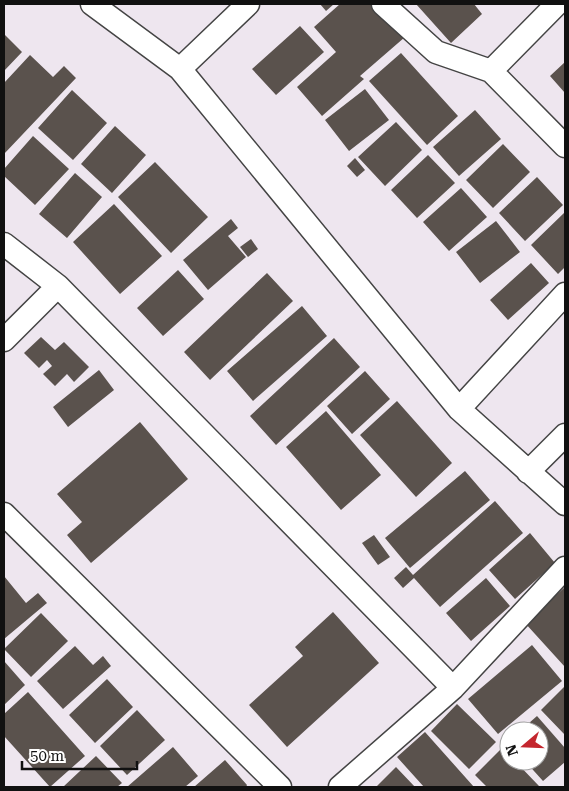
<svg xmlns="http://www.w3.org/2000/svg" width="569" height="791" viewBox="0 0 569 791" font-family="'Roboto Serif',serif">
  <style>
    .industrial { fill: #eee6ef; fill-rule: evenodd }
    .building { fill: #5a524d }
    .lines { fill: none; stroke-linecap: round; stroke-linejoin: round }
    .minor-casing { stroke: #444; stroke-width: 25 }
    .minor { stroke: #fff; stroke-width: 22 }
  </style>
  <rect width="100%" height="100%" fill="#fffdf5"/>
  <path class="industrial" d="M4 4H565V787H4ZM509 731H539V761H509Z"/>
  <path class="building" d="M320 4H334L326 11Z
    M340 4H376L405 37 360 76 364 79 322 116 297 87 336 52 314 27Z
    M416 4H474L482 14 451 43Z
    M300 26 324 52 276 95 252 69Z
    M4 34 22 52 4 71Z
    M401 53 458 116 427 145 369 81Z
    M30 55 53 77 64 66 76 78 4 154V83Z
    M565 62V93L550 76Z
    M365 89 389 120 349 151 325 120Z
    M72 90 107 123 73 160 38 128Z
    M475 110 501 139 459 176 433 147Z
    M396 122 422 150 385 186 358 157Z
    M115 126 146 155 112 193 81 164Z
    M33 136 69 169 35 205 4 176V169Z
    M503 144 530 172 493 208 466 180Z
    M428 155 455 183 417 218 391 190Z
    M355 158 365 170 357 177 347 166Z
    M155 162 208 217 171 253 118 197Z
    M75 173 102 197 67 238 39 214Z
    M537 177 563 205 525 241 499 213Z
    M461 188 487 217 449 251 423 222Z
    M114 204 162 256 120 294 73 242Z
    M565 212V267L558 274 531 245Z
    M231 219 238 228 228 236 246 257 208 290 183 260Z
    M496 221 520 252 480 283 456 252Z
    M251 239 258 249 248 257 240 247Z
    M531 263 549 283 508 320 490 300Z
    M178 270 204 299 163 336 137 308Z
    M267 273 293 301 210 380 184 352Z
    M302 306 327 336 253 401 227 371Z
    M41 337 55 350 64 342 89 367 74 382 67 374 55 386 43 374 52 366 47 360 39 368 24 353Z
    M334 338 360 367 276 445 250 416Z
    M99 370 114 390 68 427 53 407Z
    M365 371 390 399 352 434 327 406Z
    M397 401 452 463 416 497 360 435Z
    M326 411 381 475 341 510 286 447Z
    M140 422 188 479 91 563 67 535 82 522 57 494Z
    M465 471 490 500 410 568 385 538Z
    M495 501 523 533 440 607 414 578 403 588 394 578 406 567 413 575Z
    M530 533 555 563 515 599 489 570Z
    M374 535 390 557 378 565 362 543Z
    M4 576 26 603 38 593 47 603 4 639Z
    M486 578 510 606 471 641 446 613Z
    M565 587V667L525 623Z
    M333 612 379 663 287 747 249 705 303 656 295 647Z
    M41 613 68 641 31 677 4 649Z
    M532 645 562 681 498 734 468 699Z
    M75 646 93 665 103 656 111 666 63 709 37 681Z
    M4 661 25 685 4 705Z
    M107 679 133 707 95 743 69 715Z
    M565 686V735L541 710Z
    M28 692 85 756 50 787 4 736V714Z
    M457 704 496 742 469 769 431 731Z
    M137 710 165 740 127 775 100 746Z
    M537 716 565 748V762L543 781 525 761H539V731H520Z
    M425 732 474 787H424L397 757Z
    M173 747 198 776 185 787H127Z
    M502 748 509 755V761H515L539 786 537 787H487L475 775Z
    M96 756 122 783 117 787H63Z
    M225 760 247 785 246 787H194Z
    M396 767 415 787H376Z"/>
  <g class="lines">
    <g class="minor-casing">
      <path id="minor" d="M92 4 180 69
        M248 4 180 69 459 409 565 504
        M383 4 436 52 491 71
        M557 4 491 71 565 146
        M4 244 58 286 453 688
        M4 340 58 286
        M459 409 565 294
        M528 472 565 435
        M4 514 280 787
        M340 787 453 688 565 568"/>
    </g>
    <use href="#minor" class="minor"/>
  </g>
  <rect width="569" height="791" fill="none" stroke="#111111" stroke-width="10"/>
  <g transform="translate(524 746) rotate(251)"><circle r="24" fill="#ffffff" stroke="#a0a0a0"/>
  <path d="M0-4L9 19L0 12L-9 19Z" fill="#c4262e"/>
  <text y="-8" font-size="14" font-weight="bold" text-anchor="middle" fill="#111111">N</text>
  </g>
  <path d="M22 761v8h115v-8" fill="none" stroke="#111111" stroke-width="2.5"/>
  <text x="30" y="761" font-size="15" fill="#111111" stroke="#ffffff" stroke-width="4" paint-order="stroke">50 m</text>
</svg>
